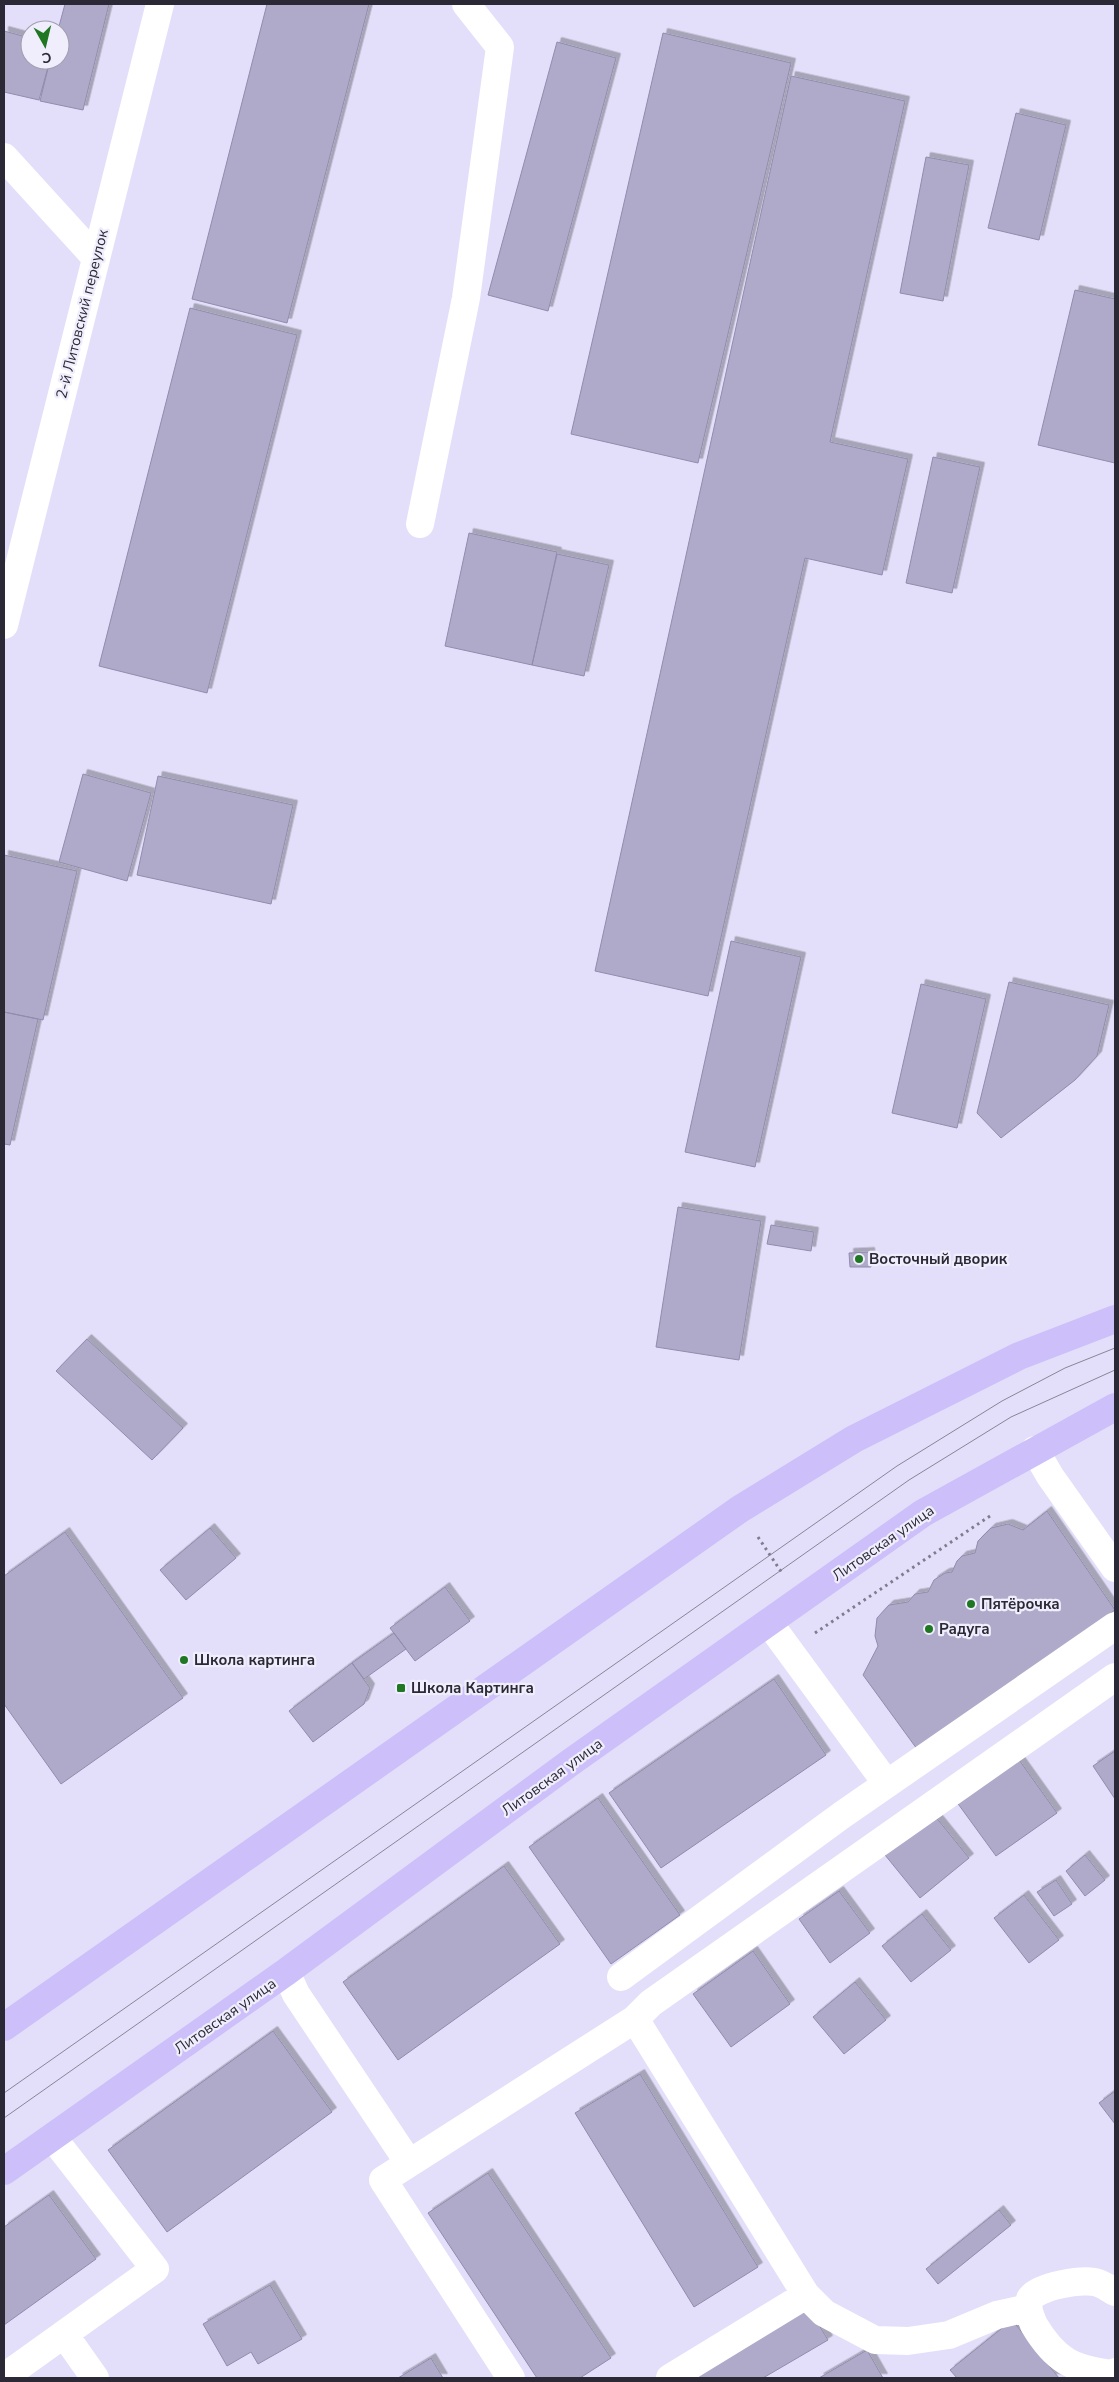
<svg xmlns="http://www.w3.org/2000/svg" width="1119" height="2382" viewBox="0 0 1119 2382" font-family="'Nunito Sans',sans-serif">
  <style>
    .building { fill: #afa9ca; stroke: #928cac; filter: url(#shadow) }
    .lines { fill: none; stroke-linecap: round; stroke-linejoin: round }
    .path { stroke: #7f7c8f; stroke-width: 3; stroke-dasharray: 2.5 4; stroke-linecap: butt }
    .minor { stroke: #fff; stroke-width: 28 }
    .major { stroke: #cdbff9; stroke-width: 28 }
    .tram { stroke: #888599; stroke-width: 1 }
    .poi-dot { fill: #1f7623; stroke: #f0eefc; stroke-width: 2 }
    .labels { text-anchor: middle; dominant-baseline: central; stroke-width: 4.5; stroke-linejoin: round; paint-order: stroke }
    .street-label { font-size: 15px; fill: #2b2936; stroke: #f0eefc }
    .poi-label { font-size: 15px; font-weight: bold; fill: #2b2936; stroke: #f0eefc; text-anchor: start }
  </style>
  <defs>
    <filter id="shadow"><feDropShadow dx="4.5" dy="-4.5" stdDeviation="0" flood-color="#0004"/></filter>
  </defs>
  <rect width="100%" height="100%" fill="#e3dffa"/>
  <path class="building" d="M65 4H109L83 110 40 101 50 60H60V30H58Z
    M267 4H369L287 323 192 299Z
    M4 31 30 38V60H50L39 100 4 92Z
    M663 33 791 63 698 463 571 434Z
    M557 42 616 58 548 311 488 295Z
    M791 76 905 101 830 442 908 459 882 575 805 558 708 996 595 971Z
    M1016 113 1066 125 1039 240 988 228Z
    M926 157 969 165 943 301 900 293Z
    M1075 290 1115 299V463L1038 445Z
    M190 308 297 335 207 693 99 666Z
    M933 457 980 467 952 593 906 583Z
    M469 533 557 552 532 665 445 646Z
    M557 554 609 565 584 676 532 665Z
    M83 774 151 793 127 881 59 862Z
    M158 776 293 805 271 904 137 875Z
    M4 855 77 871 43 1020 4 1012Z
    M731 941 801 957 755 1167 685 1152Z
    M1009 982 1109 1005 1097 1056 1075 1080 1001 1138 977 1113Z
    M921 984 986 999 957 1128 892 1113Z
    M4 1012 38 1019 10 1145 4 1144Z
    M678 1207 761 1221 739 1360 656 1347Z
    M771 1225 814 1232 811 1251 767 1244Z
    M870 1252 871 1267H850L849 1253Z
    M87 1339 183 1428 152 1460 56 1371Z
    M1047 1511 1115 1610 917 1749 863 1675 878 1646 875 1636 877 1618 889 1605 908 1602 915 1594 928 1592 934 1580 945 1573 952 1572 957 1561 962 1556 975 1553 978 1541 991 1528 1008 1524 1023 1530Z
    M210 1528 236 1558 186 1600 160 1570Z
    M65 1532 183 1698 61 1784 4 1704V1576Z
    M445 1587 470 1621 415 1661 390 1628Z
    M394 1633 406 1649 364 1679 352 1663Z
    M352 1663 370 1688 364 1704 313 1742 289 1711Z
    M774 1679 826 1755 661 1868 609 1793Z
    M1115 1751V1799L1093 1766Z
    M1017 1757 1057 1813 996 1856 956 1801Z
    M598 1798 680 1915 611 1964 529 1847Z
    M935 1816 969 1858 920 1898 885 1855Z
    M1085 1855 1105 1880 1085 1896 1066 1871Z
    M504 1866 560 1944 398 2060 343 1982Z
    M1056 1880 1072 1904 1054 1916 1037 1892Z
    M839 1891 870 1933 830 1963 799 1919Z
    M1024 1895 1059 1940 1029 1963 994 1918Z
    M922 1914 951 1950 911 1982 882 1946Z
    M753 1951 790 2004 731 2047 693 1994Z
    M855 1982 886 2020 844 2054 813 2017Z
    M273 2031 332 2112 167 2232 108 2150Z
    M640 2074 758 2267 694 2307 575 2113Z
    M1115 2091V2124L1099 2103Z
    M488 2173 611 2358 580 2378H537L428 2213Z
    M49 2195 96 2259 4 2325V2227Z
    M999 2210 1011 2225 938 2284 926 2269Z
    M270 2285 302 2339 258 2364 251 2352 227 2366 203 2324Z
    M807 2305 828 2340 763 2378H685Z
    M1012 2320 1059 2378H957L950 2370Z
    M867 2350 883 2378H819Z
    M431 2358 443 2378H398Z"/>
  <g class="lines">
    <path class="path" d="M758 1537 782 1573
      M815 1633 993 1514"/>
    <path class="minor" d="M4 157 96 258
      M420 524 466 298 500 47 466 4
      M4 625 160 4
      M1035 1450 1050 1476 1115 1568
      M769 1623 887 1784
      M286 1972 296 1994 409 2163
      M621 1977 842 1815 1115 1626
      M635 2019 806 2295 670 2378
      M1115 2292C1110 2289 1104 2285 1098 2283 1085 2278 1037 2286 1030 2299 1026 2307 1031 2318 1034 2325 1055 2360 1072 2369 1111 2374L1115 2372
      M806 2295 824 2313 875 2340 908 2341 949 2335 997 2315 1028 2308
      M64 2334 95 2378
      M4 2377 155 2269 53 2138
      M511 2378 383 2180 635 2019 651 2003 1115 1677"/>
    <path class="major" d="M4 2027 740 1509 854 1439 1019 1356 1115 1319
      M4 2171 286 1972 571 1762 923 1513 1115 1407"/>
    <path class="tram" d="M4 2093 897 1466 1002 1401 1065 1368 1115 1348
      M4 2118 909 1480 1011 1417 1115 1370"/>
  </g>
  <g class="poi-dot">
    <circle cx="859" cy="1259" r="5"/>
    <circle cx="971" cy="1604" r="5"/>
    <circle cx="929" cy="1629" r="5"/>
    <circle cx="184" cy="1660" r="5"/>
    <rect x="396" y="1683" width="10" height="10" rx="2.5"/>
  </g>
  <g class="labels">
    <g class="street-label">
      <text transform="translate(82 314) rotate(-76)">2-й Литовский переулок</text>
      <text transform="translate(883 1543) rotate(-35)">Литовская улица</text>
      <text transform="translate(552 1777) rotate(-36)">Литовская улица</text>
      <text transform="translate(225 2016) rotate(-35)">Литовская улица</text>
    </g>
    <g class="poi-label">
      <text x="869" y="1259">Восточный дворик</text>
      <text x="981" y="1604">Пятёрочка</text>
      <text x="939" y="1629">Радуга</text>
      <text x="194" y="1660">Школа картинга</text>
      <text x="411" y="1688">Школа Картинга</text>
    </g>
  </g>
  <rect width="1119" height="2382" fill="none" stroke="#2b2936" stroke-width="10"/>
  <g transform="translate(45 45) rotate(172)"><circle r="24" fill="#f0eefc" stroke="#a19fad"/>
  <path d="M0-4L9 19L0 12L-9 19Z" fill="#1f7623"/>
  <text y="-8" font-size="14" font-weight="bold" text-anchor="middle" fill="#2b2936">С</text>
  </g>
</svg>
